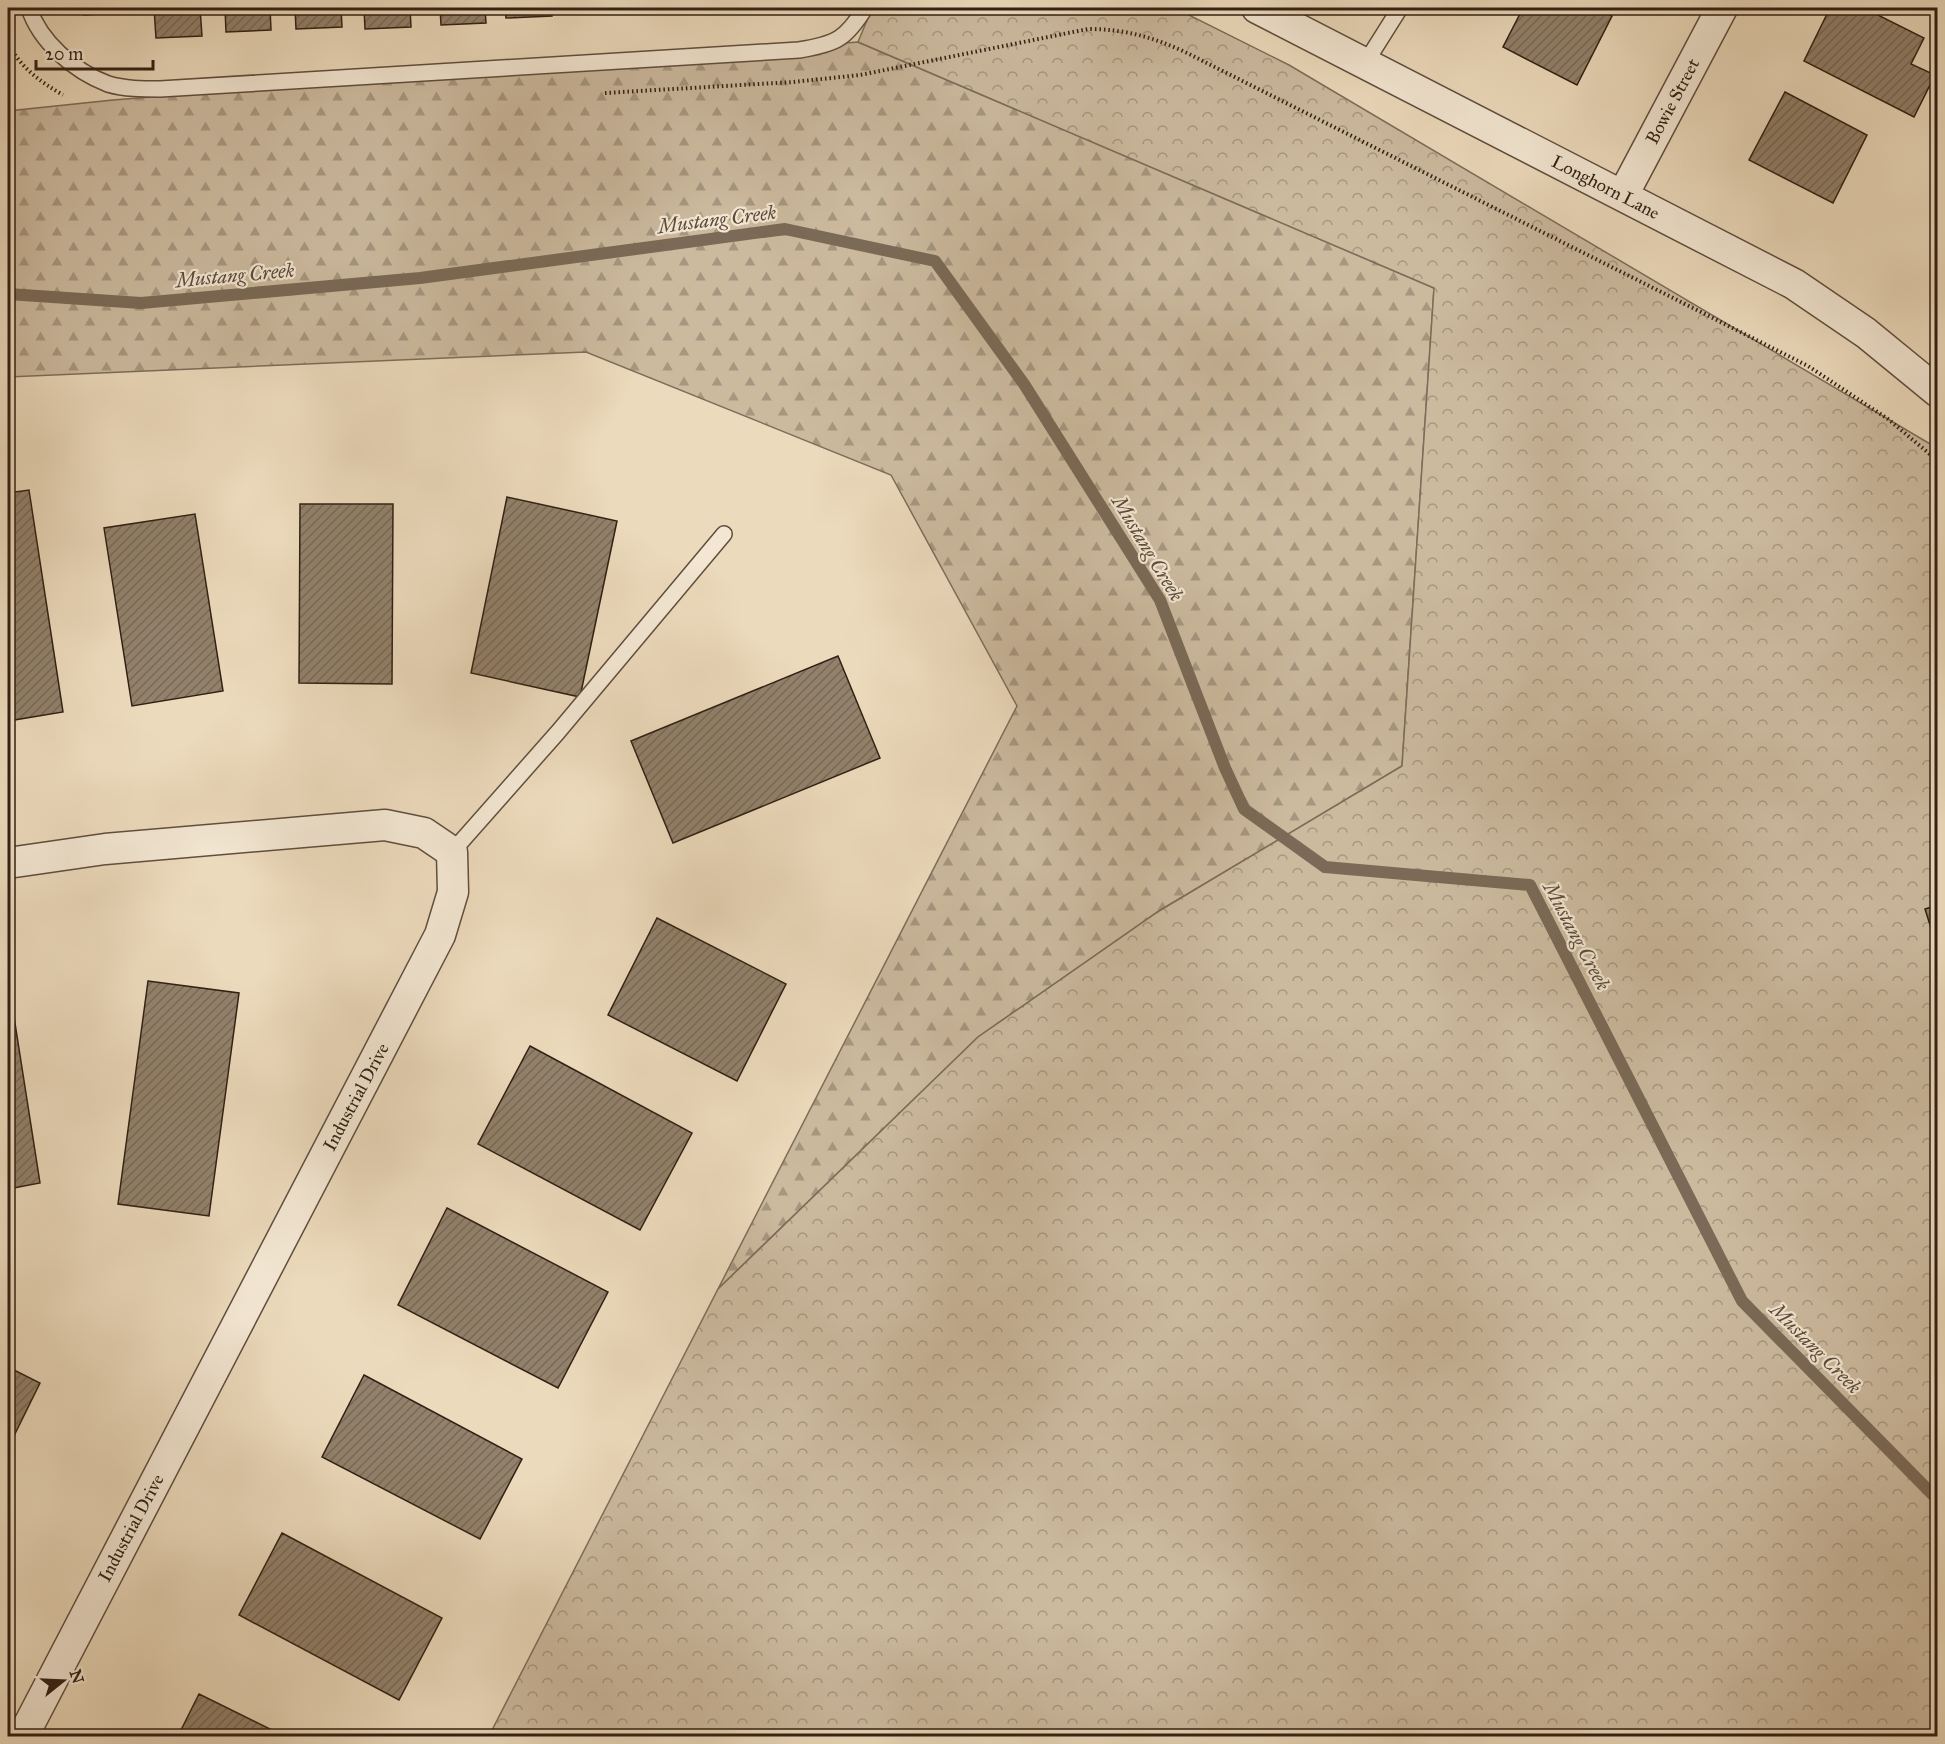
<svg xmlns="http://www.w3.org/2000/svg" width="1945" height="1744" viewBox="0 0 1945 1744" font-family="'IM FELL Great Primer',serif">
  <style>
    .forest { fill: url(#forest-firs); stroke: #7e6d5a; stroke-width: 1.5 }
    .park { fill: url(#park-crowns); stroke: #7e6d5a; stroke-width: 1.5 }
    .lines { fill: none; stroke-linecap: round; stroke-linejoin: round }
    .stream { stroke: #7b6a57; stroke-width: 12 }
    .building { fill: url(#building-hatch); stroke: #312014; stroke-width: 1.5 }
    .service-casing { stroke: #604e3e; stroke-width: 18 }
    .minor-casing { stroke: #604e3e; stroke-width: 33 }
    .path { stroke: #312014; stroke-width: 4; stroke-dasharray: 1.5 3; stroke-linecap: butt }
    .service { stroke: #f3e7d3; stroke-width: 15 }
    .minor { stroke: #f3e7d3; stroke-width: 30 }
    .labels { text-anchor: middle; dominant-baseline: central; stroke-width: 4.5; stroke-linejoin: round; paint-order: stroke }
    .street-label { font-size: 18px; fill: #312014; stroke: #f3e7d3 }
    .water-label { font-size: 20px; font-style: italic; fill: #5c4b3b; stroke: #f3e7d3 }
  </style>
  <defs>
    <pattern id="forest-firs" width="22" height="20" patternUnits="userSpaceOnUse" patternTransform="scale(1.5)"><rect width="22" height="20" fill="#ccba9f"/><path d="M5 1l3.5 6h-7zM16 11l3.5 6h-7z" fill="#a69780"/></pattern>
    <pattern id="park-crowns" width="20" height="18" patternUnits="userSpaceOnUse" patternTransform="scale(1.5)"><rect width="20" height="18" fill="#ccba9f"/><path d="M2 6a3 3 0 1 1 6 0M12 15a3 3 0 1 1 6 0" fill="none" stroke="#a69780"/></pattern>
    <pattern id="building-hatch" width="6" height="6" patternUnits="userSpaceOnUse" patternTransform="scale(1.5)"><rect width="6" height="6" fill="#92816b"/><path d="M-1 1l2-2M0 6l6-6M5 7l2-2" fill="none" stroke="#786957"/></pattern>
  </defs>
  <rect width="100%" height="100%" fill="#ecdabc"/>
  <filter id="stains"><feTurbulence type="fractalNoise" baseFrequency=".00333" numOctaves="4"/><feColorMatrix values="0 0 0 0 .2 0 0 0 0 .09 0 0 0 0 .02 0 0 0 .5 -.17"/></filter>
  <radialGradient id="worn" r=".72"><stop offset=".6" stop-color="#630" stop-opacity="0"/><stop offset="1" stop-color="#630" stop-opacity=".3"/></radialGradient>
  <path class="forest" d="M858 42 1434 288 1402 766 1159 911 978 1037 718 1289 1017 706 891 475 586 352 8 377V111L113 100Z"/>
  <path class="park" d="M872 8H1175L1289 65 1937 448V1736H489L718 1289 978 1037 1159 911 1402 766 1434 288 858 42Z"/>
  <g class="lines">
    <path class="stream" d="M8 294 141 303 420 278 785 229 935 261 1024 384 1160 600 1225 768 1244 809 1325 867 1530 885 1742 1301 1938 1500"/>
  </g>
  <path class="building" d="M84 8H130V12L84 15Z
    M154 8H200L202 36 156 38Z
    M225 8H270L271 30 226 32Z
    M295 8H341L342 27 296 29Z
    M364 8H410L411 27 365 29Z
    M440 8H485L486 23 441 25Z
    M505 8H551L552 16 506 18Z
    M588 8H634L588 10Z
    M723 8H769V11L723 13Z
    M1523 8H1595L1612 16 1577 85 1503 47Z
    M1830 8H1864L1924 38 1911 64 1935 75 1914 117 1804 61Z
    M1785 92 1867 135 1833 203 1749 160Z
    M29 490 63 712 8 721V493Z
    M507 497 617 521 580 697 471 673Z
    M300 504H393L392 684 299 683Z
    M195 514 223 691 132 706 104 528Z
    M838 656 880 758 673 843 631 741Z
    M1938 905V943L1936 944 1925 909Z
    M657 918 786 984 737 1081 608 1015Z
    M148 981 239 993 209 1216 118 1204Z
    M12 1004 40 1183 8 1189V1005Z
    M530 1046 692 1133 640 1230 478 1144Z
    M447 1208 608 1292 558 1388 398 1305Z
    M8 1367 40 1383 8 1448Z
    M364 1375 522 1459 480 1539 322 1457Z
    M282 1533 442 1618 399 1700 239 1615Z
    M199 1694 284 1736H178Z"/>
  <g class="lines">
    <g class="service-casing">
      <path id="service" d="M29 8C40 42 74 71 108 84 125 89 143 89 160 89L799 50C836 44 846 39 865 8
        M1366 62 1400 8
        M452 852 558 732 724 534"/>
    </g>
    <g class="minor-casing">
      <g id="minor">
        <path id="s1" d="M1257 8 1794 284 1866 333 1938 392"/>
        <path id="s2" d="M1623 195 1722 8"/>
        <path d="M8 863 105 849 385 825 424 833 452 852 453 892 440 935 23 1736"/>
      </g>
    </g>
    <path class="path" d="M8 43C20 67 39 81 63 95
      M605 93 793 82 860 75 1088 29C1124 29 1153 37 1185 52L1808 366 1888 419 1938 461"/>
    <use href="#service" class="service"/>
    <use href="#minor" class="minor"/>
  </g>
  <g class="labels">
    <g class="street-label">
      <text stroke="none"><textPath href="#s2" startOffset="106">Bowie Street</textPath></text>
      <text stroke="none"><textPath href="#s1" startOffset="392">Longhorn Lane</textPath></text>
      <text transform="translate(356 1097) rotate(-62)">Industrial Drive</text>
      <text transform="translate(131 1528) rotate(-62)">Industrial Drive</text>
    </g>
    <g class="water-label">
      <text transform="translate(717 219) rotate(-7)">Mustang Creek</text>
      <text transform="translate(235 275) rotate(-5)">Mustang Creek</text>
      <text transform="translate(1148 548) rotate(59)">Mustang Creek</text>
      <text transform="translate(1577 936) rotate(62)">Mustang Creek</text>
      <text transform="translate(1816 1348) rotate(45)">Mustang Creek</text>
    </g>
  </g>
  <rect width="1945" height="1744" fill="none" stroke="#ecdabc" stroke-width="30"/>
  <rect x="9" y="9" width="1927" height="1726" fill="none" stroke="#312014" stroke-width="3"/>
  <rect x="15" y="15" width="1915" height="1714" fill="none" stroke="#312014" stroke-width="1.5"/>
  <g transform="translate(63 1681) rotate(72)" stroke="#f3e7d3" stroke-width="4.5" paint-order="stroke">
  <path d="M0-4.5L10 22L0 15L-10 22Z" fill="#312014"/>
  <text y="-9" font-size="16" font-weight="bold" text-anchor="middle" fill="#312014">N</text>
  </g>
  <path d="M36 60v9h117v-9" fill="none" stroke="#312014" stroke-width="3"/>
  <text x="45" y="60" font-size="18" fill="#312014" stroke="#f3e7d3" stroke-width="4.5" paint-order="stroke">20 m</text>
  <rect width="100%" height="100%" filter="url(#stains)"/>
  <rect width="100%" height="100%" fill="url(#worn)"/>
</svg>
